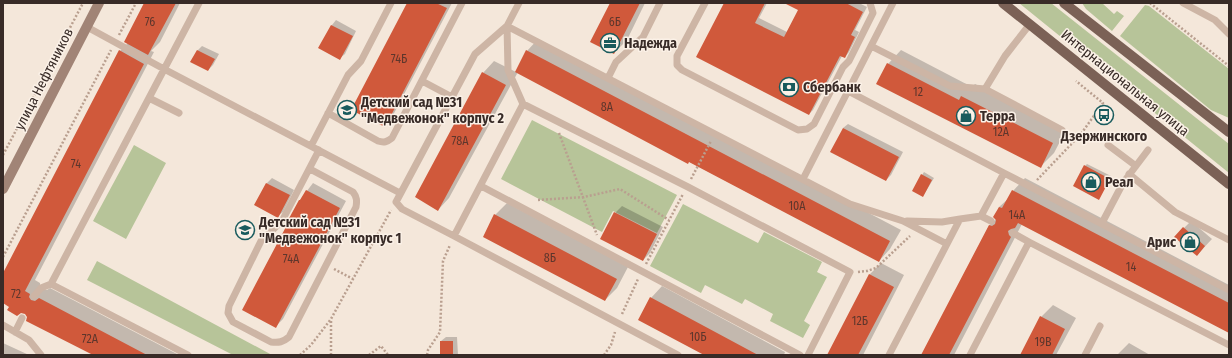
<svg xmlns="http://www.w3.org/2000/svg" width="1232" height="358" viewBox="0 0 1232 358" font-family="'Fira Sans Condensed',sans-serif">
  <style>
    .green { fill: #b7c499 }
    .shadow { fill: #0003 }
    .building { fill: #d0593b }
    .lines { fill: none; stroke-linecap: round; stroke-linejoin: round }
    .path { stroke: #b99f8f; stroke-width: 2.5; stroke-dasharray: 2 2; stroke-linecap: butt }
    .lane { stroke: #cdb5a5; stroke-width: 7 }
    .secondary { stroke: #a18476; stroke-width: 10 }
    .primary { stroke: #7b6156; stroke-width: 10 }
    .labels { text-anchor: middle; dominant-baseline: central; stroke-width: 3; stroke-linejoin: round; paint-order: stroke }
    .number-label { font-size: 12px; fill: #5e362c }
    .poi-label { font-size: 14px; font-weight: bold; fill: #382b27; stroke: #fbf1e7; text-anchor: start }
    .street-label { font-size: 14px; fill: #382b27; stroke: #fbf1e7 }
  </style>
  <rect width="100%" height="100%" fill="#f4e7da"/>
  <path class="green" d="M1019 3H1051L1229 144V173Z
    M1082 3H1102L1114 14 1117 11 1124 16 1112 31 1086 9Z
    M1145 5 1149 6 1229 69V118L1211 110 1120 36Z
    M532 120 677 195 657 233 613 211 602 232 501 179Z
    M134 145 166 163 126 239 93 221Z
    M683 204 758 243 764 232 822 262 817 272 827 277 804 321 810 325 803 338 770 321 773 314 745 299 742 304 705 285 701 293 650 266Z
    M97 261 272 355H233L87 280Z"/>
  <path class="shadow" d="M146 3H180L160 42 151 51 154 52 35 280 40 283V286L42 289 47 290 50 288 179 355H95L28 317 25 313 3 302V275L120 51 128 43Z
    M408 3H452L391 119 384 126Z
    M611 3H645L627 40 614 53Z
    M726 3H767L759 18 787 32 799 10 786 3H859L867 7 855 30 859 32 849 52 845 57 842 56 813 110 809 114Z
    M336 20 356 31 345 54 340 58 320 48 332 25Z
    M538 39 901 230 890 249 879 261 518 72 449 198 438 210 483 73 494 61 516 72 527 51Z
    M202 46 219 54 213 65 208 70 192 61 198 50Z
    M901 50 972 87 975 84 1066 130 1054 153 1040 167 888 64Z
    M848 124 903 152 891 175 886 180 843 128Z
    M1087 164 1111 176 1100 196 1085 166Z
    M924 172 934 178 923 196 922 175Z
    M272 178 294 190 283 212 278 216 256 205 267 183Z
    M1025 178 1229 285V332L1022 224 954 355H922L989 226 996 219 999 207 1009 198 1013 191Z
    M313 183 346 201 283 319 276 326 290 222 300 200Z
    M507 203 628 267 617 288 605 300 495 215Z
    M622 206 663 227 650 253 643 260 615 213Z
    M1191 221 1212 239 1197 255 1184 228Z
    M881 263 904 275 863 355H828L870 274Z
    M662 286 785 352 784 355H706L651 298Z
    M1053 305 1076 318 1056 355H1021L1041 317Z
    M446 337H457L458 355H441V341Z
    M3 343 29 355H3Z
    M1129 343 1150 355H1117Z"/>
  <path class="building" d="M144 3H176L148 55 124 42Z
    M407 3H436L447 8 385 127 351 110Z
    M610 3H640L614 54 590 42Z
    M724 3H765L755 23 784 37 798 10 784 3H846L863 12 851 35 855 37 845 58 840 56 809 115 696 57Z
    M331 25 353 36 340 60 318 48Z
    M119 50 144 64 25 291 30 294 29 297 31 300 35 301 39 298 147 355H93L26 321 27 317 25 314 21 313 17 316 7 310 9 307 3 303V273Z
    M197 50 215 59 208 71 190 62Z
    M526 50 890 241 879 262 689 162 688 164 515 72Z
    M887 63 959 100 961 96 1053 143 1041 168 876 84Z
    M482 72 506 85 438 211 415 197Z
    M843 128 899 157 886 181 830 152Z
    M1084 165 1110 179 1099 200 1073 186Z
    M921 174 932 180 923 197 912 191Z
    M266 183 290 195 278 218 254 205Z
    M306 190 340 208 276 328 242 310 288 223 287 222 299 200H300Z
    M1012 190 1229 303V333L1018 223 1015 228 1011 229 1008 231 1009 235 1011 237 949 355H921L989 225 992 226 995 224 996 220 993 217 999 207 1002 208Z
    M614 212 657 234 643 261 600 239Z
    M494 214 617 279 605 301 483 237Z
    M1183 227 1205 246 1197 256 1174 237Z
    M869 274 894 287 858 355H827Z
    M650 297 758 355H704L638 320Z
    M1040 316 1065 329 1052 355H1020Z
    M440 341H453V355H440Z"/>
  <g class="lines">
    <path class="path" d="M1150 3 1229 66
      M119 35 136 3
      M559 133 597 235
      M3 155 83 3
      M691 179 711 141
      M1037 180 1081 134 1103 103 1076 81
      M538 200 584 197 620 189 669 220
      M3 257 111 50
      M646 264 683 194
      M334 269 353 279
      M858 272 867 271 876 268 910 236
      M622 314 638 279
      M300 355 311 345 331 319 391 210
      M331 355V320
      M369 355 381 346 388 355
      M427 355 428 350 440 332 443 261 450 245
      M604 355 611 345 615 332"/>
    <path class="lane" d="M519 3 507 26 475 54 396 202 402 209 454 236 523 104 688 187 850 272 808 355
      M705 3 677 56V65L682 70 798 130 807 129 814 124 843 67 849 61 873 13 870 3
      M893 3 848 91 1004 173 981 216 960 219 947 244
      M1183 3 1215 20 1229 34
      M87 27 164 69 400 193
      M871 46 950 86 985 89 1062 130
      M608 78 616 62 643 37 660 3
      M422 81 452 97
      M985 89 1005 56 1030 24
      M149 98 179 113
      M523 104 508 70 507 26 850 204 903 221 947 244 889 355
      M328 113 378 141C384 143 387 142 392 138L462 3
      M1108 145 1136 166
      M311 146 348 75 361 61 391 3
      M310 169 353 192C357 197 357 201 356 207L289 337C283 342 279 343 271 342L233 322 228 313 229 306 261 241 282 221 319 150
      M1004 173 1229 290
      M1129 174 1175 212 1229 240
      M803 179 848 91
      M481 186 800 355
      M981 216 991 221
      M907 221 942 222 960 219
      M1102 223 1123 183 1148 150
      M1013 233 1029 242
      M454 236 678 355
      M34 296 41 288 51 284
      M3 325 29 340 41 355
      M15 332 22 318
      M188 355 51 284 199 3
      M970 355 1029 242 1229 345
      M1085 355 1100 326"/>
    <path class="secondary" d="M3 189 99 3"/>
    <path class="primary" d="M1003 3 1229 184
      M1064 3 1229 132"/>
  </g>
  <defs>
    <g id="office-ring" transform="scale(1)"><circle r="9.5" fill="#fbf1e7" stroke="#195b5d" stroke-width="1.5"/><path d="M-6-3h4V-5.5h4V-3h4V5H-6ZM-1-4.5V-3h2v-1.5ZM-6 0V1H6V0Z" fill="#195b5d"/></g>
    <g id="bank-ring" transform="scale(1)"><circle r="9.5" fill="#fbf1e7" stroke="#195b5d" stroke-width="1.5"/><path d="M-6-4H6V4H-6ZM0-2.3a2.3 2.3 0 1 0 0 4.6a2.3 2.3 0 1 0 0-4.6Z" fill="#195b5d"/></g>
    <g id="school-ring" transform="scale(1)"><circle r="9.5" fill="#fbf1e7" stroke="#195b5d" stroke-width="1.5"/><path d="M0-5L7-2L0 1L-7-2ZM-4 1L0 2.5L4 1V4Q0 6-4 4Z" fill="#195b5d"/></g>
    <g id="bus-ring" transform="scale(1)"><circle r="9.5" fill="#fbf1e7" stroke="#195b5d" stroke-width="1.5"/><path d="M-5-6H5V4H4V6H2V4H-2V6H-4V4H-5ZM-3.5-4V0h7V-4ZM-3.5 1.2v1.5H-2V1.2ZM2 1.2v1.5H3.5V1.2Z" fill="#195b5d"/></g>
    <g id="shop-ring" transform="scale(1)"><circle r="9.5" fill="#fbf1e7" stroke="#195b5d" stroke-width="1.5"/><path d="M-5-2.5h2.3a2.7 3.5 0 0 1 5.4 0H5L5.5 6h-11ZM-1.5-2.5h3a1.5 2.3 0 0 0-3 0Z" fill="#195b5d"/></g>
  </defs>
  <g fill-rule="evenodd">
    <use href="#office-ring" x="610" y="43"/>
    <use href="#bank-ring" x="789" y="87"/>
    <use href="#school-ring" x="347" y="110"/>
    <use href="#bus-ring" x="1104" y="115"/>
    <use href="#shop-ring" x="966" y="116"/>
    <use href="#shop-ring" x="1091" y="182"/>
    <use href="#school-ring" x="245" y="230"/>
    <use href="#shop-ring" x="1190" y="242"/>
  </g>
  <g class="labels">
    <g class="number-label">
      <text x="150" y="22">76</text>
      <text x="615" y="22">6Б</text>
      <text x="399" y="59">74Б</text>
      <text x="918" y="92">12</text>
      <text x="607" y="107">8А</text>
      <text x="1001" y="132">12А</text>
      <text x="460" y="141">78А</text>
      <text x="76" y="164">74</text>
      <text x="797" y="206">10А</text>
      <text x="1017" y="215">14А</text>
      <text x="550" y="258">8Б</text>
      <text x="291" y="259">74А</text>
      <text x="1131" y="267">14</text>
      <text x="16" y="294">72</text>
      <text x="860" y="321">12Б</text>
      <text x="698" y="337">10Б</text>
      <text x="90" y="339">72А</text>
      <text x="1043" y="342">19В</text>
    </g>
    <g class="poi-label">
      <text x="624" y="43">Надежда</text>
      <text x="803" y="87">Сбербанк</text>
      <text x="361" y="102">Детский сад №31<tspan x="361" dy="16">"Медвежонок" корпус 2</tspan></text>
      <text x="980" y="116">Терра</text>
      <text x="1104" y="136" text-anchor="middle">Дзержинского</text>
      <text x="1105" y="182">Реал</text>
      <text x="259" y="222">Детский сад №31<tspan x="259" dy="16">"Медвежонок" корпус 1</tspan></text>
      <text x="1176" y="242" text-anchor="end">Арис</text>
    </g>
    <g class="street-label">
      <text transform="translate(44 79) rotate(-63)">улица Нефтяников</text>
      <text transform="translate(1125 83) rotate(39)">Интернациональная улица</text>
    </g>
  </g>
  <rect width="1232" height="358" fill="none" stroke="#382b27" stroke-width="8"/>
</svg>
